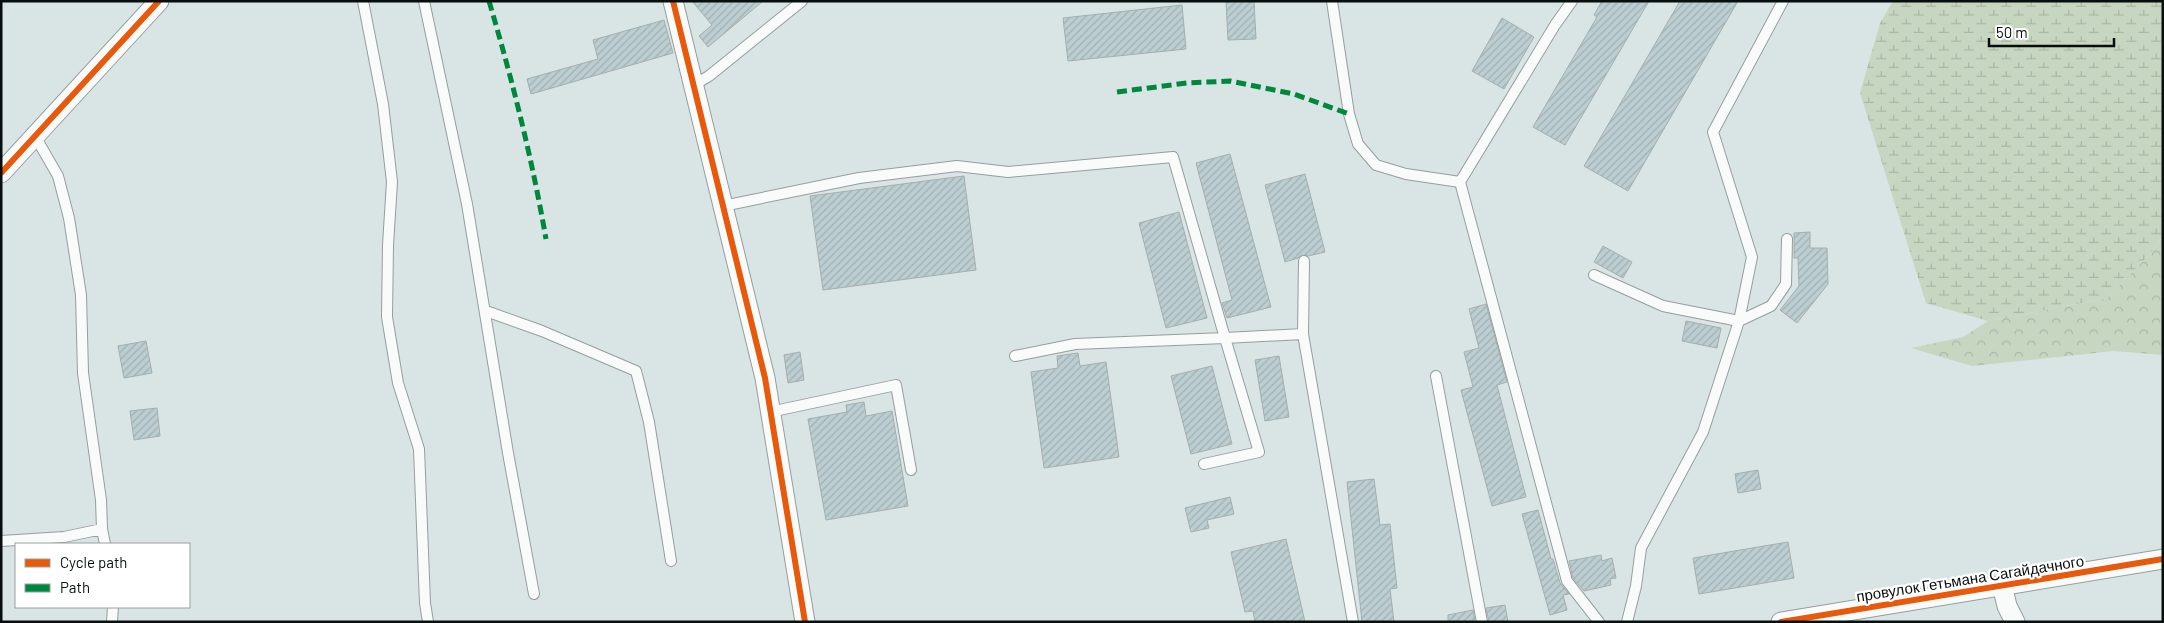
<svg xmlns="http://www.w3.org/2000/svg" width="2164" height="623" viewBox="0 0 2164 623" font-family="Barlow,sans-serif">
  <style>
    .forest { fill: url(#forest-crowns) }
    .wetland { fill: url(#wetland-marsh) }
    .building { fill: url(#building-hatch); stroke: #a5aeaf }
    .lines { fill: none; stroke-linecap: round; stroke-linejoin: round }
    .lane-casing { stroke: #959e9d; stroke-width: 12 }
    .street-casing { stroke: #959e9d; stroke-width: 21 }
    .lane { stroke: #f9fbfb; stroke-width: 10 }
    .street { stroke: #f9fbfb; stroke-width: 19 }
    .quiet { stroke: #00873e; stroke-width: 5; stroke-dasharray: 10 5; stroke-linecap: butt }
    .cycleway-casing { stroke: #fff; stroke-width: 9 }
    .cycleway { stroke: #e8590c; stroke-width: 6 }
    .labels { text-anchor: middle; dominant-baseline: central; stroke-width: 4.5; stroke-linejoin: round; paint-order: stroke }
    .street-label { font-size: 15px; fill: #070f0e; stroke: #fff }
  </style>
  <defs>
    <pattern id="forest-crowns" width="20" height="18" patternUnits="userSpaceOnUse" patternTransform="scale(1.25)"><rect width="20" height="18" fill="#c7d6c1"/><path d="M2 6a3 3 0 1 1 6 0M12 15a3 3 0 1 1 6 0" fill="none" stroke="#a9b6a5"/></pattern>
    <pattern id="wetland-marsh" width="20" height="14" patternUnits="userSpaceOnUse" patternTransform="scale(1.25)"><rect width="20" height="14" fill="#c7d6c1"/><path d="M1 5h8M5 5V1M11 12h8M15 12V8" fill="none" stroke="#a9b6a5"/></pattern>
    <pattern id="building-hatch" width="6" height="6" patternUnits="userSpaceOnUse" patternTransform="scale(1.25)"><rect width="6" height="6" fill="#bcced1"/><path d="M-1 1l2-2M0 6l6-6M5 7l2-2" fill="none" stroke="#a0b0b2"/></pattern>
  </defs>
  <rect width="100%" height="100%" fill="#d9e5e4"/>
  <path class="forest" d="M2163 236V355L2114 351 1972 366 1911 348 1963 337 1988 321 2107 298 2150 254Z"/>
  <path class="wetland" d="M1893 1H2163V236L2150 254 2107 298 1988 321 1926 303 1860 93 1880 23Z"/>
  <path class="building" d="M692 1H763L708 47 699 36 712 25Z
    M1226 1H1254L1256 39 1228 40Z
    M1602 1H1649L1565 145 1533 127 1597 17 1594 15Z
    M1680 1H1738L1628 191 1584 166Z
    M1182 5 1186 49 1068 61 1063 18Z
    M1502 18 1534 37 1504 89 1472 71Z
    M664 20 673 53 531 94 527 79 598 59 593 40Z
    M1230 154 1271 307 1227 318 1222 303 1232 300 1196 163Z
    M1305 174 1325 252 1308 256 1301 255 1298 258 1285 262 1265 185Z
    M964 176 976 270 823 290 810 196Z
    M1179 212 1207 318 1166 328 1139 223Z
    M1810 232V248H1827L1828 284 1797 323 1780 310 1799 286 1798 258H1794V233Z
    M1603 246 1632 262 1623 278 1594 262Z
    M1486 304 1507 382 1497 385 1526 497 1492 506 1461 390 1473 387 1464 352 1479 348 1469 309Z
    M1686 321 1721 328 1717 348 1682 341Z
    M146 341 152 373 124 378 118 346Z
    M800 352 804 380 788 383 784 355Z
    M1078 353 1080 366 1106 362 1119 457 1044 468 1031 372 1058 368 1057 356Z
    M1279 356 1289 417 1265 421 1255 360Z
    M1212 366 1232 444 1191 454 1171 376Z
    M864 402 866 416 892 411 908 506 826 520 808 419 847 412 846 405Z
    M157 408 160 436 134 440 130 411Z
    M1758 470 1761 489 1738 493 1735 474Z
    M1374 479 1380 525 1390 524 1397 588 1390 589 1394 622H1362L1347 482Z
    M1230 497 1234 514 1207 520 1209 528 1191 532 1185 508Z
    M1538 510 1551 559H1553L1560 583 1569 594 1563 595 1567 610 1550 615 1522 514Z
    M1286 539 1305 622H1255L1253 611 1245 612 1231 552Z
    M1788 542 1794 578 1699 594 1693 558Z
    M1601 555 1602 561 1612 558 1616 578 1610 579 1611 585 1584 591 1573 578 1569 561Z
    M1505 605 1508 622H1489L1486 608Z
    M1473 610 1475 622H1448V615Z"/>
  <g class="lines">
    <g class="lane-casing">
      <path id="lane" d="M363 1 383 104 392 182 388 245 387 317 398 383 419 449 425 603 428 622
        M424 1 467 204 508 453 534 594
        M1332 1 1349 114 1358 144 1376 165 1406 174 1460 182
        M1572 1 1555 25 1460 182 1567 581 1599 622
        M694 85 709 76 802 1
        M723 206 859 178 957 166 1008 172 1173 157 1225 338 1303 334
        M1304 261 1303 334 1353 622
        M1594 275 1663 306 1739 321 1771 306 1786 284 1787 239
        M486 311 542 331 636 371 649 422 671 561
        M1015 356 1075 344 1225 338 1259 452 1204 464
        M1436 376 1482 622
        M770 412 896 385 911 470
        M102 529 105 544
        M1 541 64 537 102 529 101 500 83 373 81 295 69 218 58 176 35 136
        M112 622 113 607
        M1627 622 1636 586 1641 548 1703 432 1739 321 1752 257 1713 132 1783 1"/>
    </g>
    <g class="street-casing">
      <path id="street" d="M673 1 765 378 805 622
        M1 173 159 1
        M2002 585 2007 606 2015 622
        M1781 622 2163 559"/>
    </g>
    <use href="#lane" class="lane"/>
    <use href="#street" class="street"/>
    <path class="quiet" d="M489 1C512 79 532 158 546 239
      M1117 92 1187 83 1230 81 1294 94 1349 114"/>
    <g class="cycleway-casing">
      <path id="cycleway" d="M673 1 765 378 805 622
        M1 173 159 1
        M1781 622 2163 559"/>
    </g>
    <use href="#cycleway" class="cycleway"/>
  </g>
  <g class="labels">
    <g class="street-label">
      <text transform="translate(1970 578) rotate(-9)">провулок Гетьмана Сагайдачного</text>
    </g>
  </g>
  <rect width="2164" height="623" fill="none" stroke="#070f0e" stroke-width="5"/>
  <rect x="15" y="543" width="175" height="65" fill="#ffffff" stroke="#9c9f9f"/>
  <rect x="25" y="559" width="25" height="8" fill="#e8590c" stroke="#9c9f9f"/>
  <text x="60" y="568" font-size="15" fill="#070f0e">Cycle path</text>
  <rect x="25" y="584" width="25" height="8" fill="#00873e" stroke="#9c9f9f"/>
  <text x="60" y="593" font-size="15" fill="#070f0e">Path</text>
  <path d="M1989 38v8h125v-8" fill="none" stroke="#070f0e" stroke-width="2.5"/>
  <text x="1996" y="38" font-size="15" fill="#070f0e" stroke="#ffffff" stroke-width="4" paint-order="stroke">50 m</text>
</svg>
